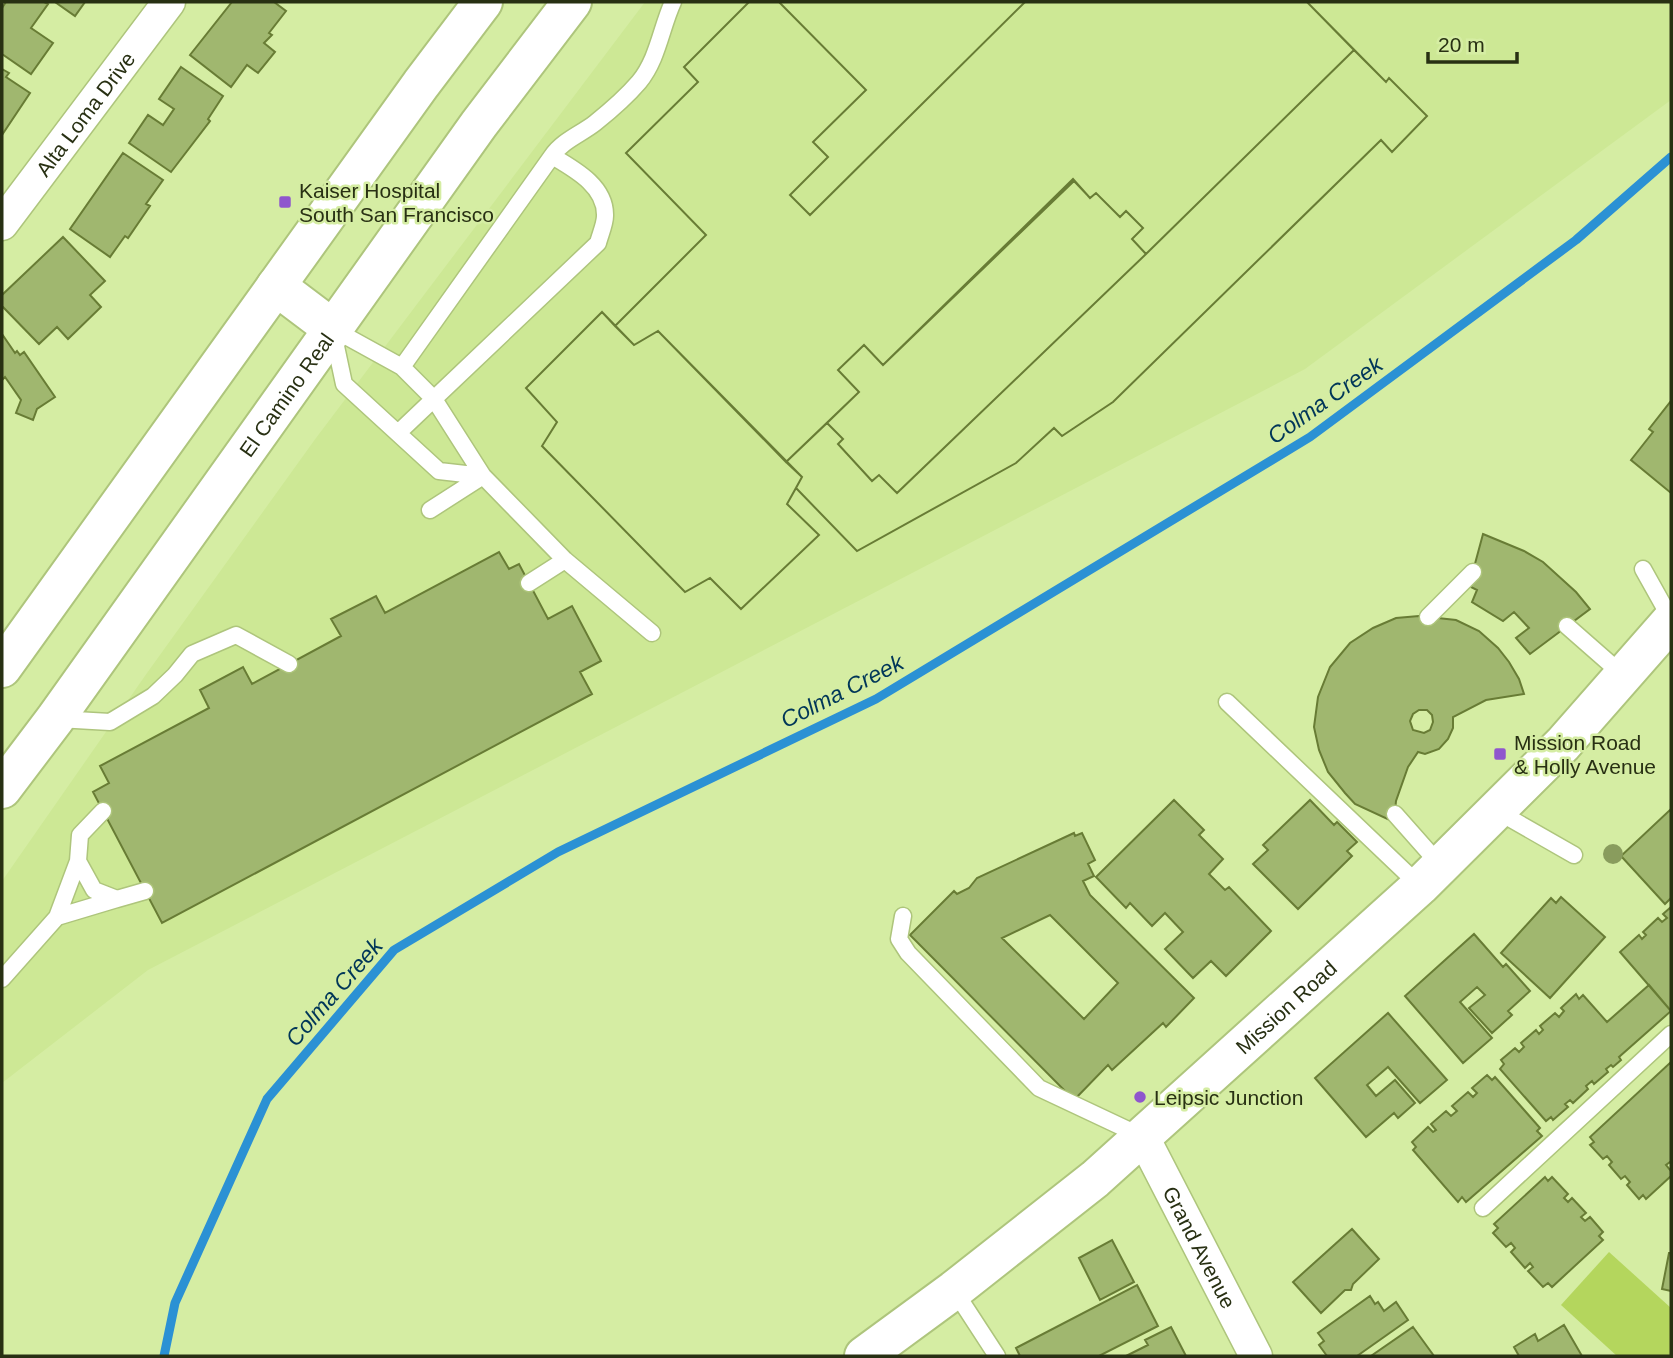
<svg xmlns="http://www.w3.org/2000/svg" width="1673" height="1358" viewBox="0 0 1673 1358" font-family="Arial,sans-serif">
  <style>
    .built { fill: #cde895 }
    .green { fill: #b4d65d }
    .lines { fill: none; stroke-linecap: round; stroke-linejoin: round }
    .stream { stroke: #2b91d4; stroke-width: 9 }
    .building { fill: #a0b76f; stroke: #687c35; stroke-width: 2; fill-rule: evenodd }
    .lane-casing { stroke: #aec57c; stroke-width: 19 }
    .street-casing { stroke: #aec57c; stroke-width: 35 }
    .secondary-casing { stroke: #aec57c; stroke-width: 42 }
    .primary-casing { stroke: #aec57c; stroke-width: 42 }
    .lane { stroke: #fff; stroke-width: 16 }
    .street { stroke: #fff; stroke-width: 32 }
    .secondary { stroke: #fff; stroke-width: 38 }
    .primary { stroke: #fff; stroke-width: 38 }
    .tree { fill: #899c5d }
    .poi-dot { fill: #8f56cd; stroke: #d5eda3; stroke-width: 2.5 }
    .labels { text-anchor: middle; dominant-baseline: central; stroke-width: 5; stroke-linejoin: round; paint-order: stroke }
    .street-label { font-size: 21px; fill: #283013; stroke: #d5eda3 }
    .poi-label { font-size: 21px; fill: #283013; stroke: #d5eda3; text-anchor: start }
    .water-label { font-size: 23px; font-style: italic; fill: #003658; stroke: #d5eda3 }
  </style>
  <rect width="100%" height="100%" fill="#d5eda3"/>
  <path class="built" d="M645 2H1671V100L1305 369 148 970 2 1083V881L147 673 316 438Z"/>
  <path class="green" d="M1609 1252 1671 1308V1356H1617L1561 1305Z"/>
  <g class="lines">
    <path class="stream" d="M164 1356 175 1303 267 1099 394 950 558 852 876 699 1310 437 1576 240 1671 157"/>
  </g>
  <path class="building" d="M6 2H44L48 4 31 28 53 43 31 74 2 54V8Z
    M55 2H85L75 16Z
    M232 2H274L286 11 269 33 272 35 264 43 275 52 258 73 247 65 231 87 190 55Z
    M749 2H779L866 90 813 142 828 157 790 195 810 215 1025 2H1307L1354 50 1146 254 1132 239 1143 228 1126 211 1120 217 1096 193 1090 198 1073 179 883 365 864 345 838 370 859 392 786 462 658 331 634 345 615 326 706 235 626 153 698 82 684 67Z
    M749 2H779L866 90 813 142 828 157 790 195 810 215 1025 2H1307L1386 82 1389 78 1427 116 1392 152 1381 140 1113 402 1062 436 1054 428 1016 463 857 551 796 488 787 504 819 535 741 609 710 578 685 592 542 446 557 422 526 388 602 312 615 326 706 235 626 153 698 82 684 67Z
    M1354 50 1386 82 1389 78 1427 116 1392 152 1381 140 1113 402 1062 436 1054 428 1016 463 857 551 796 488 802 477 786 462 827 423 843 439 838 444 872 481 879 475 897 493 1146 254Z
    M181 67 223 96 208 119 210 121 171 172 129 143 148 115 163 125 174 109 159 99Z
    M2 69 9 73 6 77 30 93 2 135Z
    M123 153 163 180 146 204 150 206 128 238 125 236 110 257 70 229Z
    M1074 181 1090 198 1096 193 1120 217 1126 211 1143 228 1132 239 1146 254 897 493 879 475 872 481 838 444 843 439 827 423 859 392 838 370 864 345 883 365Z
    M63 237 105 281 90 295 101 307 68 339 57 327 39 344 2 306V295Z
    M602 312 634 345 658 331 802 477 787 504 819 535 741 609 710 578 685 592 542 446 557 422 526 388Z
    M2 334 15 353 17 351 20 355 24 352 55 397 37 409 33 420 16 413 21 400 5 377 2 380Z
    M1671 401V493L1631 460 1653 432 1649 429Z
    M1483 534 1524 551 1543 562 1576 592 1590 609 1530 654 1516 638 1529 628 1514 612 1503 621 1472 602 1477 590 1469 586Z
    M499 552 509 569 519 564 548 619 572 606 601 661 580 672 592 694 162 923 93 792 109 783 100 766 209 708 200 690 243 667 252 684 341 636 331 619 376 596 385 613Z
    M1419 616 1456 620 1479 631 1498 648 1509 662 1519 679 1524 694 1486 700 1453 717V728L1448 739 1439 749 1425 754 1418 752 1408 767 1396 801 1394 822 1355 804 1345 793 1328 772 1319 750 1314 727 1318 697 1330 667 1350 643 1373 628 1396 618ZM1419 710H1427L1432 715 1433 722 1430 730 1424 733 1413 730 1410 721 1413 714Z
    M1174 800 1204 830 1199 835 1223 859 1209 874 1225 890 1229 887 1271 931 1226 976 1211 961 1193 978 1165 949 1183 932 1165 913 1152 926 1130 903 1126 908 1096 877Z
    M1310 800 1334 825 1337 822 1357 842 1347 851 1352 856 1298 909 1253 864 1268 850 1263 845Z
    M1671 809V898L1665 904 1621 856Z
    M1074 833 1075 836 1082 833 1095 860 1088 864 1094 876 1083 881 1090 895 1194 998 1166 1027 1163 1023 1112 1070 1108 1065 1074 1100 910 935 954 891 957 894 969 888 977 878ZM1050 915 1118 983 1084 1019 1002 938Z
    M1561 897 1605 937 1550 998 1501 953 1551 898 1556 903Z
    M1671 907V1011L1620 952 1639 935 1642 939 1646 935 1643 932 1658 918 1662 922 1667 918 1663 914Z
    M1474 934 1503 967 1506 964 1530 991 1508 1011 1512 1015 1492 1033 1469 1008 1485 995 1477 987 1460 1002 1492 1038 1463 1063 1405 996Z
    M1649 985 1671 1011 1619 1057 1621 1060 1613 1067 1611 1065 1606 1069 1608 1072 1594 1084 1592 1081 1586 1086 1588 1089 1573 1103 1570 1100 1565 1104 1568 1107 1553 1120 1551 1117 1546 1121 1500 1069 1504 1064 1501 1060 1515 1048 1519 1052 1524 1047 1521 1043 1536 1030 1539 1034 1543 1030 1540 1026 1555 1013 1559 1017 1564 1011 1561 1008 1576 994 1579 999 1583 995 1607 1022Z
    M1388 1013 1447 1080 1420 1103 1388 1067 1367 1085 1376 1096 1395 1080 1415 1103 1398 1118 1394 1113 1366 1137 1315 1078Z
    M1671 1062V1164L1670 1162 1666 1165 1671 1171V1176L1646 1199 1643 1195 1639 1199 1627 1185 1630 1182 1625 1176 1621 1179 1609 1165 1612 1162 1607 1156 1603 1159 1590 1145 1594 1142 1590 1137Z
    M1487 1075 1492 1080 1495 1077 1540 1128 1537 1131 1542 1136 1466 1202 1462 1197 1458 1202 1413 1150 1416 1147 1412 1142 1428 1127 1433 1132 1436 1130 1431 1124 1446 1111 1451 1116 1457 1111 1452 1106 1468 1092 1473 1097 1477 1093 1472 1088Z
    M1545 1177 1548 1181 1552 1177 1568 1194 1564 1198 1568 1202 1572 1198 1586 1213 1581 1217 1585 1221 1590 1217 1603 1232 1599 1236 1603 1240 1552 1287 1548 1283 1543 1287 1528 1271 1533 1267 1530 1263 1525 1268 1511 1252 1515 1248 1511 1243 1506 1247 1493 1233 1498 1228 1494 1224Z
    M1352 1229 1379 1259 1353 1284 1351 1290H1345L1321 1313 1293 1282Z
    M1112 1240 1134 1282 1100 1300 1079 1258Z
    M1669 1253H1671V1291L1662 1289Z
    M1137 1285 1158 1326 1099 1356H1020L1016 1348Z
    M1370 1296 1375 1304 1378 1302 1384 1311 1396 1302 1408 1320 1357 1356H1327L1319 1345 1324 1341 1318 1333Z
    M1564 1325 1582 1356H1519L1514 1347 1535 1334 1538 1341Z
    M1171 1327 1186 1356H1126L1148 1345 1145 1340Z
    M1413 1327 1434 1356H1371Z"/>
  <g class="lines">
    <g class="lane-casing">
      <path id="lane" d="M552 156C562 141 581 134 595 123 610 111 627 96 639 82 658 59 661 28 673 2
        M333 329 402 367 434 399 483 476 565 560 652 633
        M334 337 344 384 439 471 483 476
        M398 433 598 243C600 235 605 224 605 216 606 186 574 169 552 156L402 367
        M430 510 483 476
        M1643 569 1671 619
        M529 583 565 560
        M1428 617 1473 572
        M1567 626 1624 676
        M1227 702 1420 886
        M58 719 110 722 153 696 175 675 192 654 236 635 289 664
        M103 811 80 835 78 861 94 890 117 899 145 891
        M1497 811 1574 855
        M1395 814 1441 866
        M903 916 899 939 908 953 1039 1088 1141 1136
        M57 917 117 899
        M2 979 57 917 78 861
        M1483 1208 1671 1034
        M954 1290 997 1356"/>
    </g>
    <g class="street-casing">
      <g id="street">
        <path id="s1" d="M2 224 169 2"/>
        <path id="s2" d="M1143 1137 1256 1356"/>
      </g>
    </g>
    <g class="secondary-casing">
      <g id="secondary">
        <path id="s3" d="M864 1356 954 1290 1095 1179 1420 886 1563 744 1671 621"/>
      </g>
    </g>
    <g class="primary-casing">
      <g id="primary">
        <path d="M276 286 333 329"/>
        <path d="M2 668 421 84 483 2"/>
        <path id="s4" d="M2 789 55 719 479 124 572 2"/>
      </g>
    </g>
    <use href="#lane" class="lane"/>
    <use href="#street" class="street"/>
    <use href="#secondary" class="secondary"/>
    <use href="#primary" class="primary"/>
  </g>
  <circle class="tree" cx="1613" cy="854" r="10"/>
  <g class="poi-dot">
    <rect x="278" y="195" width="14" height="14" rx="3.5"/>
    <rect x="1493" y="747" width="14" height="14" rx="3.5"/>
    <circle cx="1140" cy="1097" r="7"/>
  </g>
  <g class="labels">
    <g class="street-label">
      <text stroke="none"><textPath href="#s1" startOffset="138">Alta Loma Drive</textPath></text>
      <text stroke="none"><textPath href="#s4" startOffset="486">El Camino Real</textPath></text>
      <text stroke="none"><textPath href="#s3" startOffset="548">Mission Road</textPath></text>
      <text stroke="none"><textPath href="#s2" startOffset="124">Grand Avenue</textPath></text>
    </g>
    <g class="poi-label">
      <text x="299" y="190">Kaiser Hospital<tspan x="299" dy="24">South San Francisco</tspan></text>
      <text x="1514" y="742">Mission Road<tspan x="1514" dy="24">&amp; Holly Avenue</tspan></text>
      <text x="1154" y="1097">Leipsic Junction</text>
    </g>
    <g class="water-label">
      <text transform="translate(1325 400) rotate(-35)">Colma Creek</text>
      <text transform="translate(842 691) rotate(-27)">Colma Creek</text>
      <text transform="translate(334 992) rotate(-49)">Colma Creek</text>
    </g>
  </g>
  <rect width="1673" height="1358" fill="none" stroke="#283013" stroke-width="7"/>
  <path d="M1428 52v10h89v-10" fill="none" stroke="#283013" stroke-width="3.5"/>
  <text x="1438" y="52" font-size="21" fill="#283013" stroke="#d5eda3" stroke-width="5" paint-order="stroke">20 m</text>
</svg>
